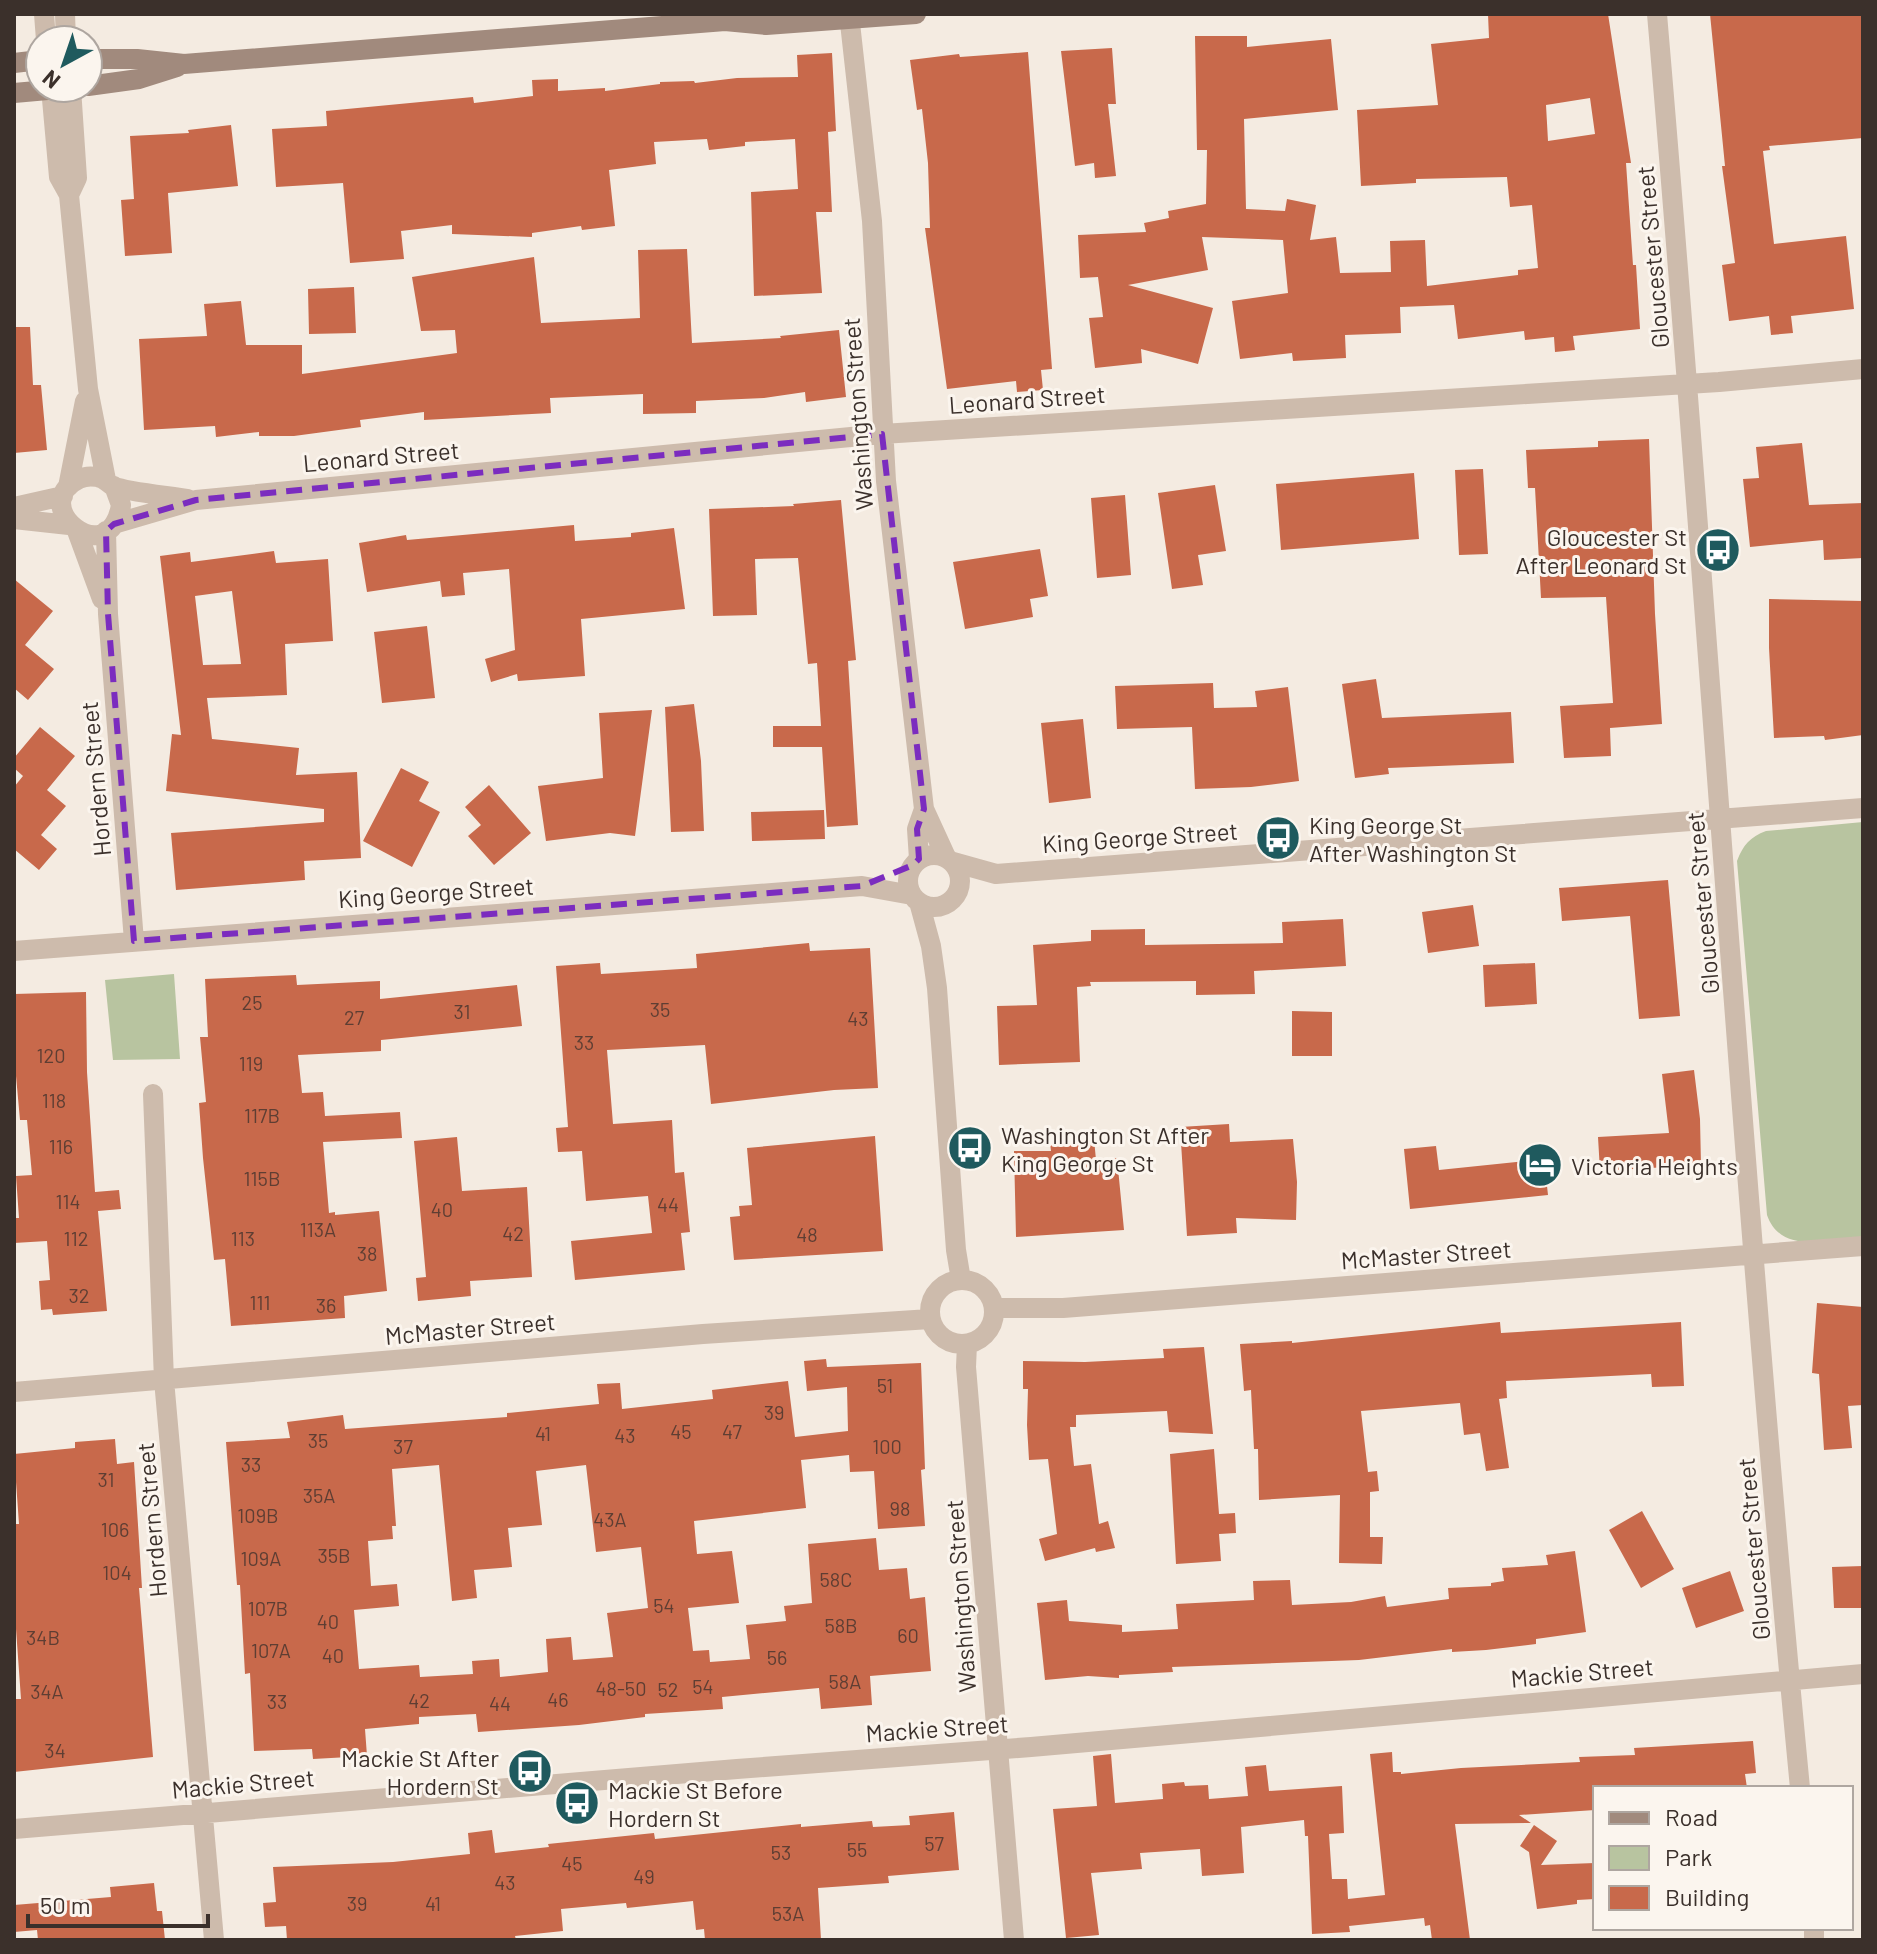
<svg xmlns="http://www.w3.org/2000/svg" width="1877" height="1954" viewBox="0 0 1877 1954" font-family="Barlow,sans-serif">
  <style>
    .green { fill: #b8c4a0 }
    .building { fill: #c8694b; fill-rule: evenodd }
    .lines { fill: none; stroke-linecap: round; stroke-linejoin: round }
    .minor { stroke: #cdbbac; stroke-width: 20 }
    .secondary { stroke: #a18a7d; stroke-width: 20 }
    .marked { fill: none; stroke: #7b2cbf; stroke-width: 6; stroke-dasharray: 16 10; stroke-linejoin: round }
    .labels { text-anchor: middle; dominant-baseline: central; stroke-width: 6; stroke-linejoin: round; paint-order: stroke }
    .number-label { font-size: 20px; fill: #5e3e33 }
    .street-label { font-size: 24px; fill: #3b302b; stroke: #fbf5ee }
    .poi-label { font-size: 24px; fill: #3b302b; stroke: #fbf5ee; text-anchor: start }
  </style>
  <rect width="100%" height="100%" fill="#f4ebe1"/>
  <path class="green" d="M1863 822V1237C1829 1240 1781 1255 1767 1215L1737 861C1743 845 1750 837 1766 831Z
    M174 974 180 1059 113 1060 105 980Z"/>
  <path class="building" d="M1488 14H1608L1631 163H1626L1633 265H1636L1640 329 1573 336 1575 350 1555 352 1554 337 1525 340 1524 331 1458 339 1454 305 1400 307 1401 333 1345 335 1346 358 1293 361 1292 353 1240 359 1232 301 1288 293 1283 240 1202 237 1208 270 1128 285 1213 308 1198 364 1141 349 1142 363 1095 368 1089 318 1103 317 1098 277 1080 278 1078 235 1146 232 1144 223 1169 218 1168 211 1206 204 1207 150H1197L1195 36H1247V47L1331 39 1338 110 1244 119 1246 209 1285 211 1287 199 1316 205 1310 240 1336 237 1340 273 1391 272 1390 241 1425 240 1427 286 1518 275V270L1538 268 1532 205 1510 207 1507 177 1416 179V183L1361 186 1357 110 1438 105 1431 44 1489 38ZM1590 98 1595 134 1548 141 1546 105Z
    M1710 14H1863V138L1769 146 1770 150 1763 151 1774 244 1846 236 1854 309 1791 316 1793 333 1771 335 1769 316 1729 321 1722 265 1735 263 1722 166H1725Z
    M1112 48 1116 104H1108L1116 176 1095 178 1094 163 1075 166 1061 51Z
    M1028 52 1052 369 1041 370 1043 390 1017 392 1016 381 947 389 925 228H930L928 163 922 109 917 110 910 60 959 54 960 57Z
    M832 53 836 131 828 132 832 212H816L822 293 754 296 751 192 798 189 795 139 745 142V146L709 150 707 139 654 142 656 164 609 170 615 226 582 230 581 226 532 233V237L452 234V225L401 231 404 259 350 263 343 183 276 187 272 129 327 126 326 111 473 97 474 103 533 96 532 80 558 79V91L605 88V91L660 84V82L694 81 695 83 737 78 798 77 797 55Z
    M231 125 238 186 168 193 172 253 125 256 121 200 134 199 130 136 189 133 188 130Z
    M687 249 692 343 781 338 780 336 839 330 846 397 806 402 805 392 764 398 696 401V413L643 414V394L550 398 551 413 424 420V412L360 420 361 427 294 436H259V432L216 437 215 426 144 430 139 339 207 336 204 304 241 301 246 345H302V374L457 353 455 330 421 331 412 277 534 257 541 323 640 318 638 250Z
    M354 287 356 333 309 334 308 289Z
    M14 327H30L33 385H41L47 450 14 453Z
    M1649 439 1655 614 1662 724 1610 728 1611 756 1564 758 1560 706 1613 703 1606 597 1541 598 1535 488H1528L1526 450 1598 447V441Z
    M1802 443 1809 505 1863 503V558L1824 560 1823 540 1750 547 1743 479 1759 478 1756 447Z
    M1483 469 1488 554 1459 555 1455 470Z
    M1414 473 1419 539 1281 550 1276 484Z
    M1215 485 1226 551 1198 555 1203 585 1172 589 1158 493Z
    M1125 495 1131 575 1097 578 1091 498Z
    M841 500 856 660 848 661 858 825 827 827 822 747H773V726H821L817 663 808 664 798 558 755 559 757 615 713 616 709 509 794 506 793 504Z
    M574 525 575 541 631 537V533L674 528 685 609 581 619 585 676 518 681 517 674 491 682 485 659 515 650 509 569 463 573 465 595 442 597 440 581 367 592 359 543 406 535 407 540Z
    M1040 549 1048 596 1030 599 1033 617 965 629 953 562Z
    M274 551 276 563 328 559 333 641 285 644 287 695 207 698 212 739 299 748 296 775 357 772 361 858 304 861 305 880 176 890 171 833 324 822V809L166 791 172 734 181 735 160 556 190 552 191 562ZM232 591 241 664 203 665 195 596Z
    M14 579 53 611 25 645 54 669 28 700 14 688Z
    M1769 599 1863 601V735L1825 740 1824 736 1774 738 1769 648Z
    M427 626 435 698 382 703 374 632Z
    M1376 679 1382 718 1511 712 1514 763 1388 768 1389 774 1355 778 1342 684Z
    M1213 683 1214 708 1257 707 1255 691 1288 687 1299 781 1251 787 1195 789 1192 727 1117 729 1115 686Z
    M694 704 701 761 704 831 671 832 665 707Z
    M652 710 635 836 610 833 546 841 538 786 603 778 599 713Z
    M1083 719 1091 798 1049 803 1041 723Z
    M40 727 75 756 47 790 66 806 41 835 57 849 39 870 14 849V787L23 776 14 768V758Z
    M401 768 429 782 419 801 440 812 412 867 363 841Z
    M489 785 531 833 494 865 468 836 481 825 465 807Z
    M824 810 825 839 752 841 751 812Z
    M1668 880 1680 1016 1639 1019 1630 916 1562 921 1559 888Z
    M1473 905 1479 946 1428 953 1422 912Z
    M1343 919 1346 966 1254 971 1255 994 1196 995V981L1090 982 1091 986 1077 987 1080 1062 999 1065 997 1006 1037 1005 1033 945 1091 941V930L1145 929V945L1283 943 1282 922Z
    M809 943 810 951 870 948 878 1088 834 1090 711 1104 705 1045 607 1050 613 1124 672 1120 675 1173 684 1172 690 1232 681 1233 685 1270 575 1280 571 1241 652 1233 648 1196 586 1201 582 1151 558 1152 556 1128 568 1127 556 966 600 963 601 974 697 968 696 954Z
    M1535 963 1537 1004 1485 1007 1483 965Z
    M296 975 297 985 380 981V999L517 985 522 1026 381 1040V1051L298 1055 302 1093 323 1092 325 1116 400 1112 402 1138 323 1142 329 1213 335 1212V1215L379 1211 387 1291 344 1296 345 1318 231 1326 225 1259 214 1260 203 1158 199 1103 206 1102 200 1037H208L205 979Z
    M86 992 87 1072 95 1192 119 1190 121 1209 98 1211 107 1311 53 1315 52 1309 41 1310 39 1281 50 1280 47 1241 14 1243V1218H19L16 1176 32 1175 27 1120H20L16 1076H14V994Z
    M1292 1011 1332 1012V1056H1292Z
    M1694 1070 1700 1119 1701 1165 1600 1171 1598 1137 1669 1133 1662 1074Z
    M1229 1124 1230 1142 1293 1139 1297 1182 1296 1220 1236 1218 1237 1233 1187 1236 1180 1127Z
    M875 1136 883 1251 734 1260 730 1217 740 1216 739 1206 752 1205 747 1148Z
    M457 1137 462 1191 527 1187 532 1277 470 1281 471 1296 418 1301 416 1278 426 1277 414 1141Z
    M1094 1139 1096 1160 1117 1158 1124 1230 1016 1237 1014 1151H1051L1050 1143Z
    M1436 1146 1439 1170 1544 1159 1548 1195 1410 1209 1404 1149Z
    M1817 1303 1863 1307V1405L1848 1406 1852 1448 1824 1450 1819 1374 1812 1373Z
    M1500 1322 1501 1333 1681 1322 1684 1386 1652 1387 1651 1374 1506 1381 1507 1398 1499 1399 1509 1468 1486 1471 1480 1433 1464 1435 1460 1403 1361 1411 1368 1472 1377 1471 1379 1491 1370 1492V1537H1383L1382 1564 1339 1563 1340 1495 1259 1500 1258 1449H1254L1251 1390 1244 1391 1240 1344 1292 1341V1343Z
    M1204 1347 1213 1434 1169 1432 1167 1411 1076 1415V1427H1070L1074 1466 1091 1464 1099 1524 1108 1521 1115 1548 1096 1552 1095 1548 1045 1561 1039 1539 1057 1534 1048 1459 1029 1460 1027 1425 1028 1389H1023V1361L1085 1362 1164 1358 1163 1349Z
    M826 1359 827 1367 921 1363 925 1469 921 1470 925 1526 878 1529 874 1471 850 1472 849 1455 801 1460 806 1508 694 1521 697 1554 732 1551 739 1603 688 1608 693 1651 709 1650 710 1662 750 1659 746 1625 786 1621 784 1606 812 1603 808 1544 876 1538 879 1570 907 1568 910 1599 925 1597 931 1671 870 1676 872 1705 821 1709 819 1688 722 1697 723 1709 645 1714V1717L579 1725 478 1732 476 1714 419 1717V1724L365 1729 367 1756 313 1759 312 1749 254 1751 250 1673 245 1674 240 1585H237L226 1442 290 1438 287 1422 343 1415 345 1429 507 1417V1413L599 1404 597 1384 620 1383 622 1409 713 1399 712 1390 788 1381 795 1437 848 1431 847 1387 807 1391 804 1361ZM439 1465 452 1601 477 1598 474 1570 512 1567 508 1528 542 1525 536 1471 586 1465 596 1552 641 1547 648 1608 607 1613 613 1657 573 1660 571 1637 546 1639 548 1672 500 1677 499 1659 472 1661 473 1674 420 1677 419 1665 359 1669 354 1610 399 1606 397 1584 371 1586 368 1541 393 1539 392 1526H396L392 1469Z
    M115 1439 117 1464 134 1462 142 1588H139L153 1757 14 1772V1699H21L14 1601V1524H19L14 1454 75 1448V1442Z
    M1214 1449 1219 1514 1235 1513 1236 1533 1219 1534 1221 1561 1176 1564 1170 1454Z
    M1642 1511 1674 1569 1641 1588 1609 1530Z
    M1575 1551 1586 1632 1536 1639V1644L1486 1650 1452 1652V1649L1359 1660 1172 1667 1173 1672 1119 1675V1678L1088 1676 1045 1680 1037 1603 1067 1600 1069 1621 1122 1625V1632L1178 1629 1176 1604 1254 1600 1253 1581 1290 1580 1292 1605 1351 1602 1385 1596 1387 1607 1449 1599 1448 1588 1491 1586V1583L1504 1581 1502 1568 1548 1565 1546 1555Z
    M1863 1566V1608H1834L1832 1567Z
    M1730 1571 1744 1611 1696 1628 1682 1588Z
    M1753 1741 1756 1773 1745 1774 1747 1788H1595V1810L1519 1815 1531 1823 1455 1824 1470 1940H1432L1430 1925 1425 1926 1424 1918 1349 1926 1350 1932 1312 1934 1308 1836H1305L1304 1820 1241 1827 1244 1873 1202 1876 1200 1849 1140 1853 1142 1869 1091 1873 1099 1935 1066 1938 1053 1809 1097 1806 1093 1756 1111 1754 1115 1803 1163 1799 1162 1784 1184 1782 1185 1786 1208 1785 1209 1799 1248 1796 1245 1767 1266 1765 1269 1791 1342 1786 1344 1833 1329 1834 1332 1879H1347L1348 1899 1385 1895 1370 1754 1392 1752 1393 1772H1401V1774L1461 1768 1580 1762 1579 1757 1635 1755 1634 1748Z
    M954 1812 959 1870 888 1876 889 1883 818 1888 821 1940H705L704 1929 696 1930 693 1901 627 1908 626 1903 561 1909 563 1931 515 1936 516 1940H287L286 1926 265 1927 263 1903 276 1902 273 1867 393 1862 470 1854 468 1833 492 1830 495 1853 549 1847 548 1844 654 1833 655 1839 801 1824V1827L872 1821 873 1827 910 1825 909 1816Z
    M1534 1825 1557 1841 1541 1865 1595 1863V1899L1577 1900V1904L1537 1909 1529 1852 1520 1846Z
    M154 1883 157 1911H162L165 1940H38L37 1930 14 1932V1905L111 1897 110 1887Z"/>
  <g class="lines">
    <path class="minor" d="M44 14 46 40
      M65 14 66 40
      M849 14 872 221 886 481 924 809 946 857
      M1657 14C1708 605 1743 1198 1800 1788
      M51 88 59 177 69 195 88 389 106 480
      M69 195 77 178 71 88
      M114 486 121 505C109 575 25 505 79 479 85 476 91 476 97 477 105 478 107 483 113 486 126 492 172 496 188 499
      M68 487 85 401
      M14 507 63 496
      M14 519 69 525
      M114 524 196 500 882 434 1719 382 1863 369
      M77 531 102 599
      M106 531 108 614 134 941
      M908 881a26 26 0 1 1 52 0a26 26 0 1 1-52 0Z
      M919 859 917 829 924 809
      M953 862 996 874 1863 808
      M919 902 931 946 937 988 956 1250 961 1280
      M14 951 862 886 912 895
      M153 1094 164 1380 214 1940
      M930 1312a32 32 0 1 1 64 0a32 32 0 1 1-64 0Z
      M994 1308H1063L1863 1246
      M967 1344 966 1367 1014 1940
      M14 1392 703 1334 930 1319
      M14 1829 737 1769 1031 1747 1863 1674
      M1814 1928V1940"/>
    <path class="secondary" d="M88 59H137L184 64 725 21 766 25 916 14
      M14 63 40 60
      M88 86 139 79 177 67
      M14 93 70 88"/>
  </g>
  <path class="marked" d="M882 434 924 809 917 829 919 859 913 865 862 886 134 941 108 614 106 531 114 524 196 500Z"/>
  <defs>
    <g id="bus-disc" transform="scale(2.3)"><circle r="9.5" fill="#1f5a5e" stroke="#fbf5ee"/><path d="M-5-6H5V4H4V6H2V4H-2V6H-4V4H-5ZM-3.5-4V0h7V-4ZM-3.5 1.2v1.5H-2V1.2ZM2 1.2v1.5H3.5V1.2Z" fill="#fff"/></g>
    <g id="hotel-disc" transform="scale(2.3)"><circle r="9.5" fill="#1f5a5e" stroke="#fbf5ee"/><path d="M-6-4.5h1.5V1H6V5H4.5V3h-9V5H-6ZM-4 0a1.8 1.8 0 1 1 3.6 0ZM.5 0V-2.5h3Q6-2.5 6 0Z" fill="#fff"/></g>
  </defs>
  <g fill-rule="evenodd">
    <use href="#bus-disc" x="1718" y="550"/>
    <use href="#bus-disc" x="1278" y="838"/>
    <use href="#bus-disc" x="970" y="1148"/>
    <use href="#hotel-disc" x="1540" y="1165"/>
    <use href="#bus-disc" x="530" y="1771"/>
    <use href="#bus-disc" x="577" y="1803"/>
  </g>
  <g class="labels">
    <g class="number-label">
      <text x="252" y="1002">25</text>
      <text x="660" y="1009">35</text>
      <text x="462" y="1011">31</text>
      <text x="354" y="1017">27</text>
      <text x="858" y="1018">43</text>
      <text x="584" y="1042">33</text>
      <text x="51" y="1055">120</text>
      <text x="251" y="1063">119</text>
      <text x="54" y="1100">118</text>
      <text x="262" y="1115">117B</text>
      <text x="61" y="1146">116</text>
      <text x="262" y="1178">115B</text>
      <text x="68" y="1201">114</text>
      <text x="668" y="1204">44</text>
      <text x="442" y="1209">40</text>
      <text x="318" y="1229">113A</text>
      <text x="513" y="1233">42</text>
      <text x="807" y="1234">48</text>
      <text x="76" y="1238">112</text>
      <text x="243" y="1238">113</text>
      <text x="367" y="1253">38</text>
      <text x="79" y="1295">32</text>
      <text x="260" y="1302">111</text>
      <text x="326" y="1305">36</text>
      <text x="885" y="1385">51</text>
      <text x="774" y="1412">39</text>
      <text x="681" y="1431">45</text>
      <text x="732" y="1431">47</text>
      <text x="543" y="1433">41</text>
      <text x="625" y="1435">43</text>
      <text x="318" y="1440">35</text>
      <text x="403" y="1446">37</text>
      <text x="887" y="1446">100</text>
      <text x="251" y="1464">33</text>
      <text x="106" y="1479">31</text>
      <text x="319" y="1495">35A</text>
      <text x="900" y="1508">98</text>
      <text x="258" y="1515">109B</text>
      <text x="610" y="1519">43A</text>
      <text x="115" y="1529">106</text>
      <text x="334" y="1555">35B</text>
      <text x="261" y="1558">109A</text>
      <text x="117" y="1572">104</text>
      <text x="836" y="1579">58C</text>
      <text x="664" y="1605">54</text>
      <text x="268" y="1608">107B</text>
      <text x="328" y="1621">40</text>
      <text x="841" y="1625">58B</text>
      <text x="908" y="1635">60</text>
      <text x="43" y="1637">34B</text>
      <text x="271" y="1650">107A</text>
      <text x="333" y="1655">40</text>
      <text x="777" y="1657">56</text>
      <text x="845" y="1681">58A</text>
      <text x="703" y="1686">54</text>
      <text x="621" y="1688">48-50</text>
      <text x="668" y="1689">52</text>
      <text x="47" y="1691">34A</text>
      <text x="558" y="1699">46</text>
      <text x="419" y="1700">42</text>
      <text x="277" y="1701">33</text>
      <text x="500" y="1703">44</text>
      <text x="55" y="1750">34</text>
      <text x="934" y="1843">57</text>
      <text x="857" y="1849">55</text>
      <text x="781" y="1852">53</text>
      <text x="572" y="1863">45</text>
      <text x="644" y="1876">49</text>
      <text x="505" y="1882">43</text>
      <text x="357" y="1903">39</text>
      <text x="433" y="1903">41</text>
      <text x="788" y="1913">53A</text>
    </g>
    <g class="street-label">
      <text transform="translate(1652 257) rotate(-95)">Gloucester Street</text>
      <text transform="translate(1027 399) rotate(-4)">Leonard Street</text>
      <text transform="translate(857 414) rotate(-94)">Washington Street</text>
      <text transform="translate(381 456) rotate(-5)">Leonard Street</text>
      <text transform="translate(95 779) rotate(-95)">Hordern Street</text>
      <text transform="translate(1140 837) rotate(-4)">King George Street</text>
      <text transform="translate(436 892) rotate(-4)">King George Street</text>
      <text transform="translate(1702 903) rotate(-95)">Gloucester Street</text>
      <text transform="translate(1426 1254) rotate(-4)">McMaster Street</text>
      <text transform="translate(470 1328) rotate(-5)">McMaster Street</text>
      <text transform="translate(151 1520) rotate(-95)">Hordern Street</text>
      <text transform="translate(1753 1549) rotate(-95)">Gloucester Street</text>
      <text transform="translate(960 1596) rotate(-94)">Washington Street</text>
      <text transform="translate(1582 1672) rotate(-5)">Mackie Street</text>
      <text transform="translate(937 1728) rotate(-4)">Mackie Street</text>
      <text transform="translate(243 1783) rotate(-5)">Mackie Street</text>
    </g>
    <g class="poi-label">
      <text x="1687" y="536" text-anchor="end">Gloucester St<tspan x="1687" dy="28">After Leonard St</tspan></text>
      <text x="1309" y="824">King George St<tspan x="1309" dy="28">After Washington St</tspan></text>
      <text x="1001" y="1134">Washington St After<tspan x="1001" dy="28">King George St</tspan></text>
      <text x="1571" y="1165">Victoria Heights</text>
      <text x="499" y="1757" text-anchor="end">Mackie St After<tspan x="499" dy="28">Hordern St</tspan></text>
      <text x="608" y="1789">Mackie St Before<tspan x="608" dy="28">Hordern St</tspan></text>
    </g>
  </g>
  <rect width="1877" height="1954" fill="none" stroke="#3b302b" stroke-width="32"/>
  <rect x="1593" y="1786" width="260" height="144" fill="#fbf5ee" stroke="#aea6a0" stroke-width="2"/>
  <rect x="1609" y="1812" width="40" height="12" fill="#a18a7d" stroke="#aea6a0" stroke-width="2"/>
  <text x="1665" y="1826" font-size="24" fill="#3b302b">Road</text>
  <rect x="1609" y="1846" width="40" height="24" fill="#b8c4a0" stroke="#aea6a0" stroke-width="2"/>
  <text x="1665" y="1866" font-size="24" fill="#3b302b">Park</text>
  <rect x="1609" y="1886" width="40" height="24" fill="#c8694b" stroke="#aea6a0" stroke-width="2"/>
  <text x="1665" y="1906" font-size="24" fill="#3b302b">Building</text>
  <g transform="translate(64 64) rotate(220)"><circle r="38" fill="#fbf5ee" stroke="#aea6a0" stroke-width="2"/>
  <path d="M0-6L14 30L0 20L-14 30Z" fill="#1f5a5e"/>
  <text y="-12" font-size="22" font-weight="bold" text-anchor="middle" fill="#3b302b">N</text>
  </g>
  <path d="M28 1914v12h180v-12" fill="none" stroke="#3b302b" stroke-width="4"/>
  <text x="40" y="1914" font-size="24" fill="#3b302b" stroke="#fbf5ee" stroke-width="6" paint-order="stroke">50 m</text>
</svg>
